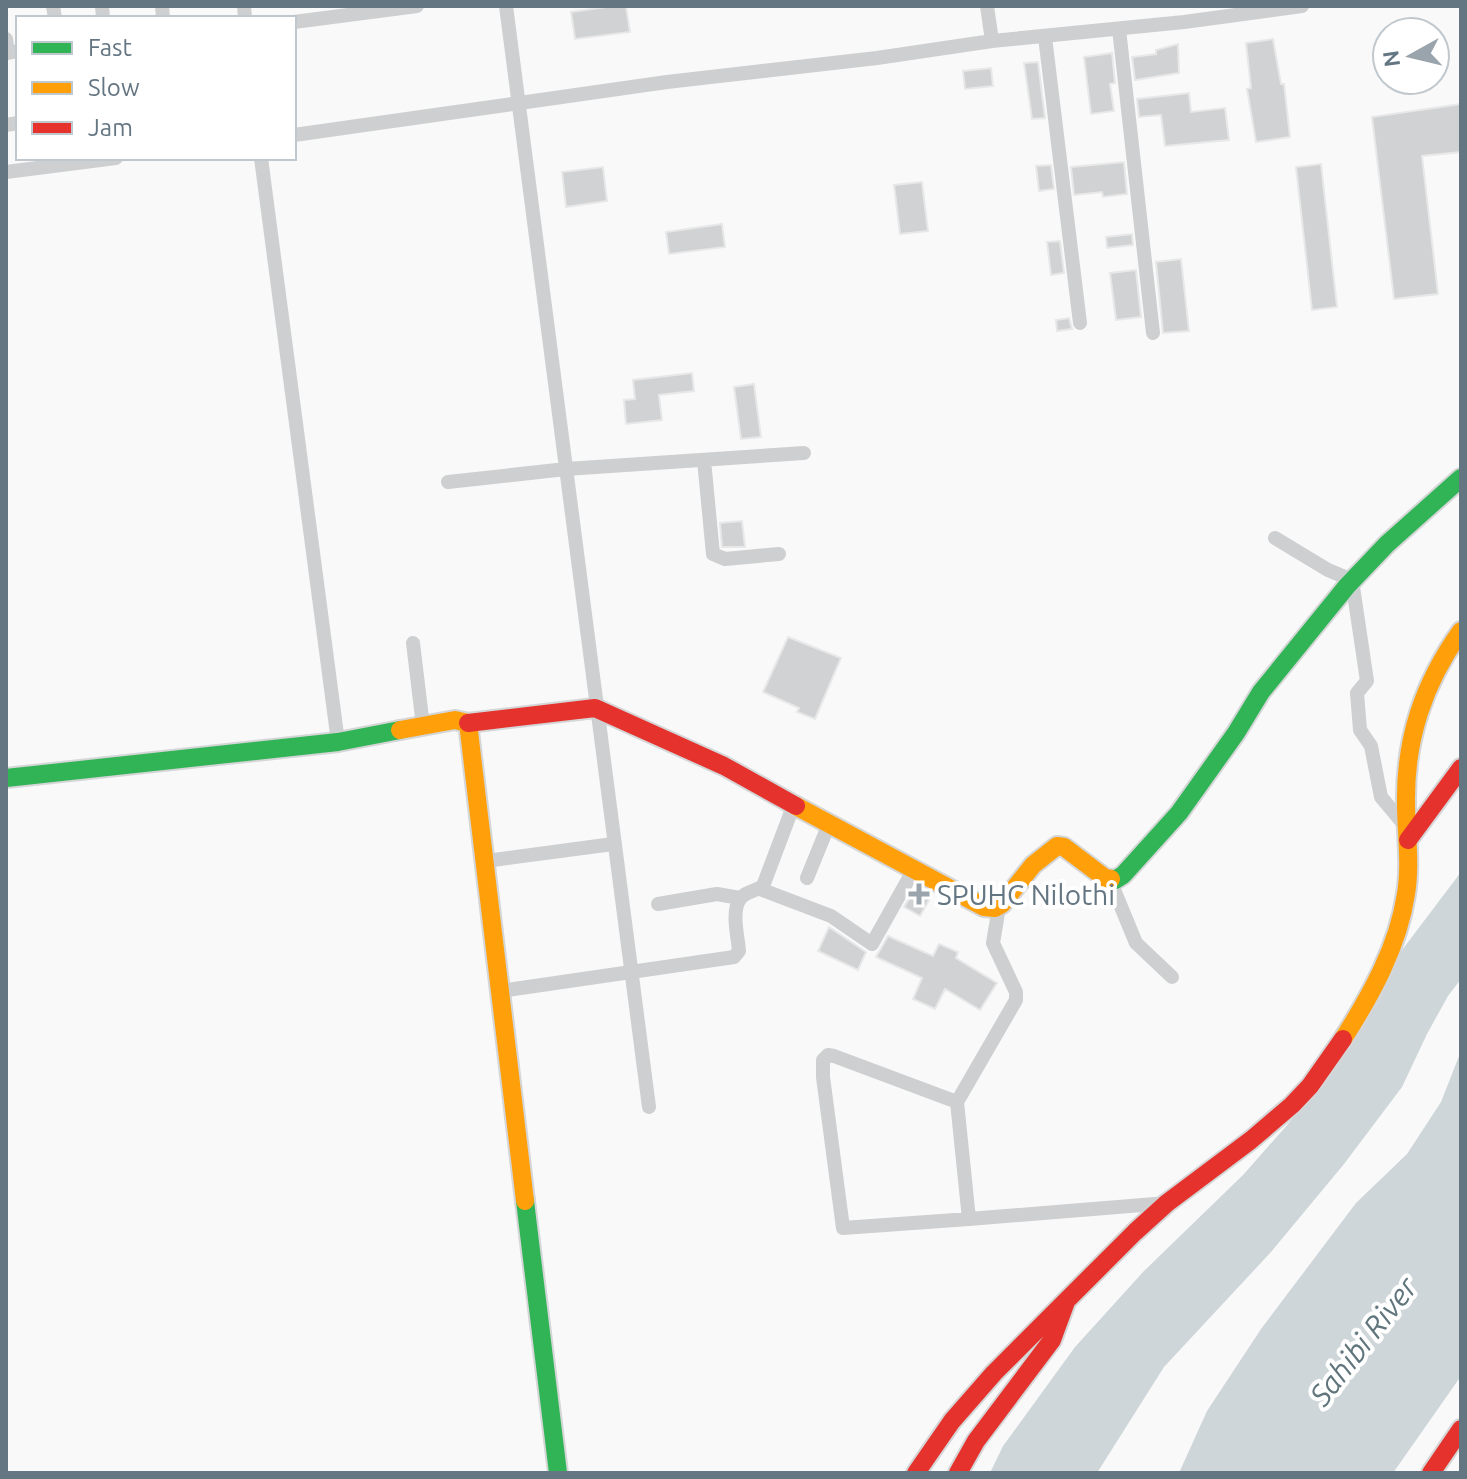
<svg xmlns="http://www.w3.org/2000/svg" width="1467" height="1479" viewBox="0 0 1467 1479" font-family="Ubuntu,sans-serif">
  <style>
    .water { fill: #ced6d9 }
    .building { fill: #d0d2d3; stroke: #e8e8e8; stroke-width: 2 }
    .lines { fill: none; stroke-linecap: round; stroke-linejoin: round }
    .fast-casing { stroke: #d5d6d7; stroke-width: 22 }
    .slow-casing { stroke: #d5d6d7; stroke-width: 22 }
    .jam-casing { stroke: #d5d6d7; stroke-width: 22 }
    .street { stroke: #cecfd0; stroke-width: 14 }
    .fast { stroke: #30b455; stroke-width: 18 }
    .slow { stroke: #ff9f0a; stroke-width: 18 }
    .jam { stroke: #e5322d; stroke-width: 18 }
    .poi-dot { fill: #99a4ac; stroke: #fff; stroke-width: 3 }
    .labels { text-anchor: middle; dominant-baseline: central; stroke-width: 8; stroke-linejoin: round; paint-order: stroke }
    .poi-label { font-size: 28px; fill: #657683; stroke: #fff; text-anchor: start }
    .water-label { font-size: 30px; font-style: italic; fill: #60757c; stroke: #fff }
  </style>
  <rect width="100%" height="100%" fill="#f9f9f9"/>
  <path class="water" d="M1461 872V979L1448 996 1427 1034 1402 1087 1344 1164 1271 1252 1164 1367 1097 1473H990L1003 1446 1075 1347 1144 1271 1244 1174 1309 1100 1390 966Z
    M1461 1051V1376L1393 1473H1179L1207 1411 1261 1329 1356 1203 1407 1154 1441 1102Z"/>
  <path class="building" d="M613 6H626L630 32 575 39 571 12Z
    M1273 39 1281 84H1284L1290 137 1256 142 1247 89 1251 88 1246 43Z
    M1178 44 1179 73 1135 80 1132 57 1156 54V50Z
    M1112 53 1115 83 1110 84 1114 111 1091 114 1084 57Z
    M1038 62 1045 118 1032 119 1024 63Z
    M991 68 993 86 965 89 963 71Z
    M1189 93 1191 112 1225 108 1229 140 1165 146 1161 115 1139 117 1137 99Z
    M1461 104V152L1422 156 1438 294 1394 299 1372 117Z
    M1124 162 1127 194 1103 197 1102 192 1074 195 1071 167Z
    M1321 164 1337 307 1312 310 1296 167Z
    M1051 165 1054 189 1039 191 1036 166Z
    M603 167 607 201 566 207 562 172Z
    M922 182 928 231 900 234 894 185Z
    M722 224 725 247 669 254 666 232Z
    M1132 234 1133 245 1107 248 1106 237Z
    M1060 241 1064 273 1051 275 1047 242Z
    M1181 259 1189 331 1163 333 1156 262Z
    M1136 270 1141 317 1116 320 1110 273Z
    M1069 318 1072 329 1057 331 1056 320Z
    M692 373 694 391 659 395 662 420 626 424 624 400 635 399 633 380Z
    M754 384 761 437 741 439 734 387Z
    M742 521 745 547H722L720 523Z
    M788 637 841 658 815 719 797 712 799 708 763 692Z
    M916 887 932 895 920 916 904 907Z
    M829 927 866 952 858 970 818 951Z
    M888 936 933 956 939 944 958 952 956 958 997 983 980 1010 945 989 935 1009 913 999 922 978 876 957Z"/>
  <g class="lines">
    <g class="fast-casing">
      <path id="fast" d="M6 778 338 742 400 730
        M1111 879 1115 880 1123 875 1179 813 1236 733 1261 692 1347 586 1387 544 1461 478
        M525 1201 558 1473"/>
    </g>
    <g class="slow-casing">
      <path id="slow" d="M400 730 455 720 468 723 525 1201
        M796 806 984 907 995 908 1002 904 1033 865 1057 846 1064 847 1105 878 1111 879
        M1343 1039C1371 995 1398 947 1406 894 1411 864 1406 833 1406 803 1405 738 1424 683 1461 631"/>
    </g>
    <g class="jam-casing">
      <path id="jam" d="M468 723 595 708 724 766 796 806
        M1408 840 1461 768
        M916 1473 952 1421 994 1373 1135 1232 1167 1203 1251 1140 1292 1105 1310 1086 1343 1039
        M958 1473 976 1441 1052 1340 1066 1302
        M1431 1473 1461 1429"/>
    </g>
    <path class="street" d="M53 6 55 18
      M102 6 103 18
      M162 6 163 18
      M244 6 245 18
      M506 6C557 372 599 740 649 1107
      M987 6 992 41
      M294 22 417 6
      M1119 29 1153 333
      M1045 37 1080 323
      M6 39 8 53 18 51
      M6 125 18 123
      M294 135 667 82 877 58 992 41 1184 22 1302 6
      M261 158 338 742
      M6 172 116 158
      M704 460 713 554 725 559 779 554
      M448 482 566 469 804 453
      M1275 538 1328 570 1352 580 1367 681 1357 693 1360 730 1371 746 1381 797 1407 828
      M413 643 423 726
      M486 861 613 844
      M807 878 829 824
      M1110 880 1136 943 1172 977
      M760 889 831 916 872 944 913 871
      M658 904 717 894 740 898
      M999 907 993 943 1016 992V1000L957 1102 969 1219 1167 1203
      M500 991 734 957 739 951C738 937 731 911 740 899 744 892 756 891 763 886L794 804
      M957 1102 834 1056 828 1055 823 1060V1077L843 1228 969 1219"/>
    <use href="#fast" class="fast"/>
    <use href="#slow" class="slow"/>
    <use href="#jam" class="jam"/>
  </g>
  <path class="poi-dot" d="M915 882h8v8h8v8h-8v8h-8v-8h-8v-8h8z"/>
  <g class="labels">
    <g class="poi-label">
      <text x="937" y="894">SPUHC Nilothi</text>
    </g>
    <g class="water-label">
      <text transform="translate(1363 1341) rotate(-52)">Sahibi River</text>
    </g>
  </g>
  <rect width="1467" height="1479" fill="none" stroke="#657683" stroke-width="16"/>
  <rect x="16" y="16" width="280" height="144" fill="#ffffff" stroke="#c1c8cd" stroke-width="2"/>
  <rect x="32" y="42" width="40" height="12" fill="#30b455" stroke="#c1c8cd" stroke-width="2"/>
  <text x="88" y="56" font-size="24" fill="#657683">Fast</text>
  <rect x="32" y="82" width="40" height="12" fill="#ff9f0a" stroke="#c1c8cd" stroke-width="2"/>
  <text x="88" y="96" font-size="24" fill="#657683">Slow</text>
  <rect x="32" y="122" width="40" height="12" fill="#e5322d" stroke="#c1c8cd" stroke-width="2"/>
  <text x="88" y="136" font-size="24" fill="#657683">Jam</text>
  <g transform="translate(1411 56) rotate(262)"><circle r="38" fill="#ffffff" stroke="#c1c8cd" stroke-width="2"/>
  <path d="M0-6L14 30L0 20L-14 30Z" fill="#99a4ac"/>
  <text y="-12" font-size="22" font-weight="bold" text-anchor="middle" fill="#657683">N</text>
  </g>
</svg>
